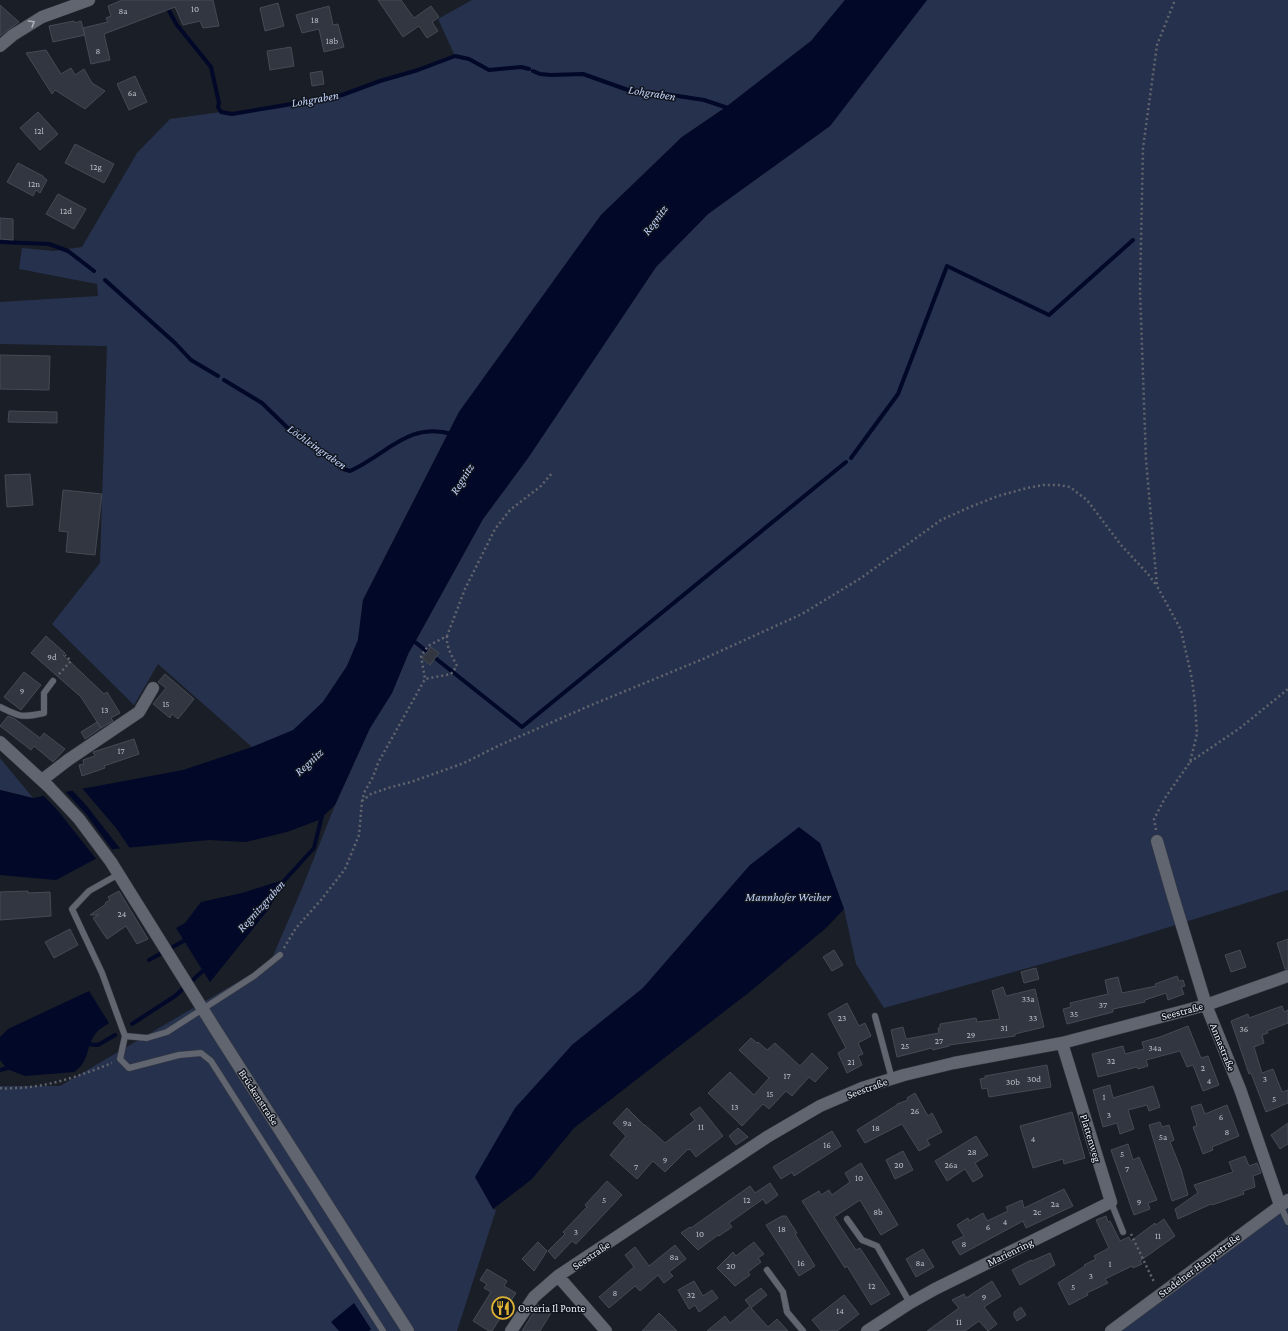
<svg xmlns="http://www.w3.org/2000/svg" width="1288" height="1331" viewBox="0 0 1288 1331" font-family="'Crimson Pro',serif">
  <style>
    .green { fill: #26324d }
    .water { fill: #020828 }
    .pier { fill: #1a1e27 }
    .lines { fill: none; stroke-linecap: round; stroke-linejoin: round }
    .stream { stroke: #020828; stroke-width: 4 }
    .building { fill: #323640; stroke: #454a54 }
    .lane-casing { stroke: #383a42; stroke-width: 7 }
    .street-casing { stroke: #383a42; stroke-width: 13 }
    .secondary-casing { stroke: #383a42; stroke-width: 13 }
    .path { stroke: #61646d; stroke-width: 2.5; stroke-dasharray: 2 3; stroke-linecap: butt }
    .lane { stroke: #606570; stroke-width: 6 }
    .street { stroke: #606570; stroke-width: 12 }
    .secondary { stroke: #606570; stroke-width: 12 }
    .oneway { stroke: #acb0b9 }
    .labels { text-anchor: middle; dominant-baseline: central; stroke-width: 3; stroke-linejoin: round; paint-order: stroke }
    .number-label { font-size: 9px; fill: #bcbfc7 }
    .street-label { font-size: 11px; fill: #eaedf4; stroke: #11151e }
    .poi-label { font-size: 11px; fill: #eaedf4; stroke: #11151e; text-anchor: start }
    .water-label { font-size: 12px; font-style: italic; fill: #c1d3fa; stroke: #11151e }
  </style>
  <rect width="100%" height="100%" fill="#1a1e27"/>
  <path class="green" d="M472 0H845L811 41 726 107 682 137 601 215 459 412 363 600 358 640 347 666 323 702 293 731 252 747 158 664 134 705 52 624 100 563 107 346 0 344V302L98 296 97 284 19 269 22 248 54 251 82 247 137 153 170 119 221 112 232 114 280 106 342 95 380 81 418 70 455 56 438 19Z
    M927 0H1288V890L1121 942 884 1008 856 964 844 909 820 844 750 865 643 988 572 1045 493 1209 496 1210 457 1331H0V1086H60L270 963 303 886 335 805 370 728 392 693 409 652 415 642 483 519 528 458 656 267 708 214 830 126Z
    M0 758 33 798 0 790Z
    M1288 1196V1331H1111Z"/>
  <path class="water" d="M845 0H927L830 126 708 214 656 267 528 458 483 519 415 642 409 652 392 693 370 728 335 805 319 820 287 832 246 842 209 840 114 849 56 880 0 875V790L33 798 183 770 252 747 293 730 323 702 347 666 358 640 363 600 459 412 601 215 682 137 726 107 811 41Z
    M799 827 820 843 844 909 826 928 752 990 574 1128 532 1179 493 1209 475 1177 515 1108 572 1045 643 988 750 865Z
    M286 879 268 910 210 982 176 928 185 923 201 902 242 893Z
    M89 991 109 1023C105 1026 99 1029 96 1033 85 1047 91 1060 74 1072L25 1076 7 1069 0 1060V1037L8 1029Z
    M354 1303 371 1329 369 1331H339L331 1322Z"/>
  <path class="pier" d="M81 787 116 828 131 850 122 851 86 805 71 789Z
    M64 790 86 814 114 852 97 860 59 812 42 794Z"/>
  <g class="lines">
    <path class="stream" d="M163 0 177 25 211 67 219 103 218 107 221 112 232 114 280 106 342 95 380 81 418 70 455 56 469 59 489 70 521 67 529 69
      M533 71 540 74 551 75 583 74 628 90 665 94 704 100 731 109
      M0 242 49 244 68 251 94 271
      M105 280 175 343 191 360 218 376
      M224 380 262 403 296 436 334 462 343 469 350 471C386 455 409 421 452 434
      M851 458 898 394 947 266 1049 315 1133 240
      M415 642 522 727 846 462
      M283 882 314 848 323 812
      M149 960 189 938
      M132 1024 175 996 206 968
      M86 1044 98 1045 115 1035
      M0 1070 11 1067"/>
  </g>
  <path class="building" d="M122 0H213L219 26 203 28 200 21 183 25 175 7 104 34 110 60 91 64 83 28 108 22 106 18 111 16 108 6Z
    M378 0H401L414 18 431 6 439 17 432 22 438 31 427 38 419 26 403 37Z
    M278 3 284 26 265 31 260 8Z
    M0 5 19 22 0 36Z
    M329 6 333 25 338 24 344 47 324 52 319 29 302 33 296 15Z
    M74 21 75 23 81 21 85 35 53 42 49 26Z
    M291 47 294 66 270 70 267 51Z
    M46 50 61 74 71 68 75 75 84 69 92 83 105 91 85 109 55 90 52 94 26 53Z
    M322 71 324 84 312 86 310 73Z
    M135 76 147 102 129 110 117 84Z
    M38 112 58 134 40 150 20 128Z
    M75 144 114 164 104 183 65 163Z
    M18 163 43 176V177L47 180 40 193 36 190 33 196 7 182Z
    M58 194 86 209 74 229 46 214Z
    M0 218 13 219V240L0 239Z
    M0 355 50 356 49 390 0 389Z
    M9 411 57 412V423L8 422Z
    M30 474 33 505 7 507 5 475Z
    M63 490 102 494 95 555 66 552 68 532 59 531Z
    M46 636 65 653 63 655 104 694 107 692 120 713 111 718 113 721 101 728 81 697 31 653Z
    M431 647 439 653 430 665 422 658Z
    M24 672 41 685 21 710 4 697Z
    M165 674 194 699 178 719 172 714 170 718 153 704 166 688 158 682Z
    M8 716 15 719 40 738 44 733 65 749 53 762 34 746 31 750 0 726Z
    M97 722 101 728 85 739 81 732Z
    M134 739 139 754 104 766 105 768 82 776 79 765 84 764 83 760 95 756 93 752Z
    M28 891V893L50 892 51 916 0 920V892Z
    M119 891 148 939 137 944 126 926 107 939 93 918 99 915H90L106 904 105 903 110 900 108 897Z
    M70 929 78 945 54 958 45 942Z
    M1288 939V969H1285L1277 943Z
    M834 950 843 965 832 971 823 957Z
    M1240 950 1246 967 1231 972 1225 955Z
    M1036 968 1039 979 1024 983 1021 972Z
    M1177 976 1179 981 1183 980 1185 986 1181 987 1184 994 1168 1000 1166 993 1145 1000V1002L1113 1009V1012L1067 1024 1063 1009 1071 1007 1070 1003 1108 994 1105 980 1118 977 1122 993 1156 986 1155 984Z
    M1003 987 1006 996 1035 989 1044 1027 1015 1034V1036L949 1045V1046L933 1050 932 1048 897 1057 891 1030 903 1027 906 1039 939 1033 938 1028H940V1024L976 1018 977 1022 1000 1019 992 991Z
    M847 1003 859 1026 865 1023 871 1036 858 1043 863 1054 858 1056 862 1065 847 1073 838 1053 846 1048 828 1014Z
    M1282 1006 1284 1012 1288 1010V1023L1267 1031 1268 1033 1262 1035 1264 1043 1254 1047 1262 1073 1273 1069 1282 1092 1288 1090V1103L1266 1112 1251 1073 1249 1074 1231 1021 1248 1014 1249 1018Z
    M1188 1026 1201 1058 1208 1056 1219 1085 1203 1091 1193 1065 1187 1067 1180 1051 1146 1060 1148 1066 1138 1069 1137 1067 1098 1077 1092 1054 1123 1046 1125 1054 1144 1049 1142 1042 1160 1037Z
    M751 1038 757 1043 758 1042 767 1050 775 1043 800 1066 812 1053 828 1068 815 1082 809 1077 792 1096 786 1091 769 1109 763 1104 742 1126 708 1093 730 1072 754 1095 769 1078 739 1050Z
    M1047 1065 1051 1087 989 1097 987 1088 982 1089 980 1079 985 1078V1076Z
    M1110 1085 1113 1098 1153 1086 1160 1107 1149 1111 1147 1105 1128 1110 1134 1129 1120 1134 1117 1123 1103 1127 1093 1090Z
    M915 1093 928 1116 932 1113 942 1132 927 1140 930 1145 919 1151 902 1124 865 1143 857 1130 897 1105V1104L908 1100 907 1098Z
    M1201 1104 1205 1114 1227 1105 1239 1136 1212 1147 1213 1150 1203 1154 1193 1127 1197 1126 1191 1107Z
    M700 1107 723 1136 696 1157 690 1149 689 1150 688 1149 665 1172 653 1161 637 1179 610 1155 626 1136 613 1123 627 1108 644 1125H645L665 1143 695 1120 690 1114Z
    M1072 1112 1085 1158 1064 1164 1063 1159 1033 1168 1020 1126Z
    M1160 1122 1162 1127 1169 1125 1174 1140 1170 1142 1181 1169 1188 1195 1172 1201 1149 1125Z
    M1288 1123V1144L1280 1149 1271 1135Z
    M738 1128 748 1137 736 1145 729 1136Z
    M832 1131 841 1146 794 1176 792 1172 781 1179 773 1167Z
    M976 1136 988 1155 975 1163 983 1176 973 1182 965 1169 947 1181 935 1161Z
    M1128 1144 1133 1160 1139 1157 1157 1200 1148 1203 1150 1209 1134 1215 1111 1150Z
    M903 1151 913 1170 895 1179 886 1160Z
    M1245 1156 1249 1166 1257 1163 1261 1173 1253 1176 1255 1187 1243 1191 1244 1194 1212 1205 1211 1204 1178 1219 1175 1209 1198 1193 1194 1185 1233 1172 1229 1162Z
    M861 1163 898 1225 881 1235 860 1200 834 1217 856 1250 860 1248 890 1294 871 1305 847 1266 845 1268 802 1201 819 1191 821 1195 829 1190 832 1195 850 1182 845 1173Z
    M607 1181 622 1195 576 1244 572 1241 555 1259 548 1251 565 1234 563 1232 587 1207 585 1205Z
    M770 1183 778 1195 766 1204 763 1199 729 1223 732 1227 719 1236 718 1235 698 1250 681 1233 690 1227 691 1228 750 1186 755 1193Z
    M1064 1189 1073 1206 1026 1228 1023 1221 960 1255 952 1242 964 1236 957 1225 968 1218 969 1221 983 1213 987 1221 1008 1211 1006 1207 1022 1200 1024 1208Z
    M782 1216H786L797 1233 795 1234 815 1266 799 1276 766 1225Z
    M1106 1216 1108 1222 1110 1221 1120 1241 1129 1237 1131 1241 1155 1223 1156 1225 1164 1219 1175 1236 1140 1261 1142 1264 1133 1268 1132 1266 1105 1279 1108 1283 1087 1293 1088 1295 1069 1305 1058 1283 1085 1266 1084 1265 1096 1259 1094 1256 1109 1248 1096 1220Z
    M538 1242 547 1251 534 1271 522 1259Z
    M754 1242 764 1254 758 1258 761 1262 748 1272 750 1275 735 1286 717 1268 733 1252 736 1256Z
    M675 1245 686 1259 669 1272 673 1276 664 1283 658 1275 640 1291 635 1286 609 1308 599 1297 634 1267 625 1255 635 1247 649 1266Z
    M923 1249 934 1267 916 1277 906 1259Z
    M1050 1253 1055 1265 1020 1285 1012 1270 1031 1260 1032 1261Z
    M487 1269 507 1281 504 1286 516 1293 492 1331H489L473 1321 491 1292 484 1288 487 1284 480 1280Z
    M694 1281 703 1296 712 1290 718 1298 699 1312 695 1305 689 1309 678 1290Z
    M992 1281 1001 1296 984 1307 997 1324 988 1331 979 1321 965 1331H927L959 1308 952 1300 964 1294 966 1298Z
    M761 1288 767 1295 751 1308 768 1327 777 1319 788 1331H707L725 1316 730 1323 750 1306 745 1300Z
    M844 1295 859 1314 837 1331H821L812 1320Z
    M538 1305 551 1313 540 1331H522Z
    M1021 1307 1026 1315 1017 1321 1014 1316V1312Z
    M659 1313 677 1331H642Z"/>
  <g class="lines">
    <g class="lane-casing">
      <path id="lane" d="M0 707C20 717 22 718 44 713V693L53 681
        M119 874 89 891 72 909 102 973 125 1036 147 1038 167 1032 254 976 280 955
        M875 1016 892 1079
        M125 1036 120 1059 129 1068 179 1055 201 1053 211 1061 383 1331
        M1111 1202 1123 1232
        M1280 1205 1288 1222
        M847 1219 862 1240 877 1246 910 1303
        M767 1270 783 1292 787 1312 803 1331"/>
    </g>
    <g class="street-casing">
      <path id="street" d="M0 46 13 35 42 17 89 0
        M42 780 68 760 139 712 153 688
        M1157 841 1172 893 1206 1005 1240 1089 1280 1205
        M558 1276 606 1331
        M511 1331 534 1297 558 1276 767 1137 820 1106 862 1088 904 1075 954 1063 1062 1043 1206 1005 1288 976
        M867 1331 910 1303 935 1289 1111 1202 1062 1043"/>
    </g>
    <g class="secondary-casing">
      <path id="secondary" d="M0 742 49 787 79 819 111 862 217 1032 408 1331
        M1111 1331 1288 1200"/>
    </g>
    <path class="path" d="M447 636C446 647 452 656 457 666L451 674 425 679 421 656 428 646 447 636 465 589 495 529 510 510 541 486 552 473
      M59 674 71 661 65 655
      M1190 762 1240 728 1288 689
      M362 801 371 794 388 788 411 782 464 763 500 745 589 706 703 659 802 614 861 578 941 520 970 507 998 496 1027 488 1043 485H1058L1070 487 1087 500 1121 545 1148 574 1157 586
      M1156 830 1154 819 1165 798 1190 762 1197 734 1195 703 1192 679 1181 630 1157 586 1146 460 1140 290 1143 148 1157 45 1175 0
      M284 948 296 928 321 900 345 869 359 835 362 801 365 791 373 777 378 763 425 679
      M0 1088C6 1089 13 1088 19 1088 52 1086 82 1075 112 1063
      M1131 1234 1154 1282"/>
    <use href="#lane" class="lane"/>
    <use href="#street" class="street"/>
    <use href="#secondary" class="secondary"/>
  </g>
  <defs><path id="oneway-chevron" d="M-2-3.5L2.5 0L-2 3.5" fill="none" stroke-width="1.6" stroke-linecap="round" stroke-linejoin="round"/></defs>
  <use class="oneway" href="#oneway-chevron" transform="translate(32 23) rotate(-31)"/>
  <defs>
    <g id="restaurant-ring" transform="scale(1.15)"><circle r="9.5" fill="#11151e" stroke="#ddb133" stroke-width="1.5"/><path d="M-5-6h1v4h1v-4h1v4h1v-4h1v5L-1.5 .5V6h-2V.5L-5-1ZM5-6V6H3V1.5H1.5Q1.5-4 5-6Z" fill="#ddb133"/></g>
  </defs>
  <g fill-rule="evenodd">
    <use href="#restaurant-ring" x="503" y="1308"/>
  </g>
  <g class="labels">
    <g class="number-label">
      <text x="195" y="9">10</text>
      <text x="123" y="11">8a</text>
      <text x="315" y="20">18</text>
      <text x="332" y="41">18b</text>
      <text x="98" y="51">8</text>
      <text x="132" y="93">6a</text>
      <text x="39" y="131">12l</text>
      <text x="96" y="167">12g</text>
      <text x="34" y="184">12n</text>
      <text x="66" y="211">12d</text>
      <text x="52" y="657">9d</text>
      <text x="22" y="691">9</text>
      <text x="166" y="704">15</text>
      <text x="105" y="710">13</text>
      <text x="121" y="751">17</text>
      <text x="122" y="914">24</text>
      <text x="1028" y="999">33a</text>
      <text x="1103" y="1005">37</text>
      <text x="1074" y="1014">35</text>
      <text x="842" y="1018">23</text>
      <text x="1033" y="1018">33</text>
      <text x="1004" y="1028">31</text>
      <text x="1244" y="1029">36</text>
      <text x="971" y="1035">29</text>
      <text x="939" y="1041">27</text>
      <text x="905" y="1046">25</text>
      <text x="1155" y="1048">34a</text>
      <text x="1111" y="1061">32</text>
      <text x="851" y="1062">21</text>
      <text x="1203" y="1068">2</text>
      <text x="787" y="1076">17</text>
      <text x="1034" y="1079">30d</text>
      <text x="1265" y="1079">3</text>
      <text x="1209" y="1081">4</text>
      <text x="1013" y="1082">30b</text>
      <text x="770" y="1094">15</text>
      <text x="1104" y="1097">1</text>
      <text x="1274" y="1099">5</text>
      <text x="735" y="1107">13</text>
      <text x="915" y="1111">26</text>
      <text x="1109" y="1115">3</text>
      <text x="1221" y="1117">6</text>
      <text x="627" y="1123">9a</text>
      <text x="701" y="1127">11</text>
      <text x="876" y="1128">18</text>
      <text x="1227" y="1132">8</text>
      <text x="1163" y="1137">5a</text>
      <text x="1033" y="1139">4</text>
      <text x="827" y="1145">16</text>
      <text x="972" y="1152">28</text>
      <text x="1122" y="1154">5</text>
      <text x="665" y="1160">9</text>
      <text x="899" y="1165">20</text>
      <text x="951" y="1165">26a</text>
      <text x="636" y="1167">7</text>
      <text x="1127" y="1169">7</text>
      <text x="859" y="1178">10</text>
      <text x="604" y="1200">5</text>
      <text x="747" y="1200">12</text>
      <text x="1139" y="1202">9</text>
      <text x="1055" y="1204">2a</text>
      <text x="878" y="1212">8b</text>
      <text x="1037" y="1212">2c</text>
      <text x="1005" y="1222">4</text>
      <text x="988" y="1227">6</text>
      <text x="782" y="1229">18</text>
      <text x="576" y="1232">3</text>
      <text x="700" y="1234">10</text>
      <text x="1158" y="1236">11</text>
      <text x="964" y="1244">8</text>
      <text x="674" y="1257">8a</text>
      <text x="801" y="1263">16</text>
      <text x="920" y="1263">8a</text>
      <text x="1110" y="1264">1</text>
      <text x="731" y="1266">20</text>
      <text x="1091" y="1276">3</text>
      <text x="872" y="1286">12</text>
      <text x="1073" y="1287">5</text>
      <text x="615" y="1293">8</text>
      <text x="691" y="1295">32</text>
      <text x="984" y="1297">9</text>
      <text x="840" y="1311">14</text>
      <text x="959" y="1322">11</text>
    </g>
    <g class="street-label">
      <text transform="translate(1182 1011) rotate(-15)">Seestraße</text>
      <text transform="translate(1223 1047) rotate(68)">Annastraße</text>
      <text transform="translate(867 1088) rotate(-20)">Seestraße</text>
      <text transform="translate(259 1097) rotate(57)">Brückenstraße</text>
      <text transform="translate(1091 1138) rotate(73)">Plattenweg</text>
      <text transform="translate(1010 1252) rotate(-26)">Marienring</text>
      <text transform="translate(591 1255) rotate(-34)">Seestraße</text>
      <text transform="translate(1199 1265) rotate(-37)">Stadelner Hauptstraße</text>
    </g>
    <g class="poi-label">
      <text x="518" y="1308">Osteria Il Ponte</text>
    </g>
    <g class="water-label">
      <text transform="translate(652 93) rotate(9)">Lohgraben</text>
      <text transform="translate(315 99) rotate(-10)">Lohgraben</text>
      <text transform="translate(655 220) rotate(-53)">Regnitz</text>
      <text transform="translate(317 447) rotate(35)">Löchleingraben</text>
      <text transform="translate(462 479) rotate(-58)">Regnitz</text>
      <text transform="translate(309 762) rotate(-43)">Regnitz</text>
      <text x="788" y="897">Mannhofer Weiher</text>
      <text transform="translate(261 906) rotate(-48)">Regnitzgraben</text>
    </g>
  </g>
</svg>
